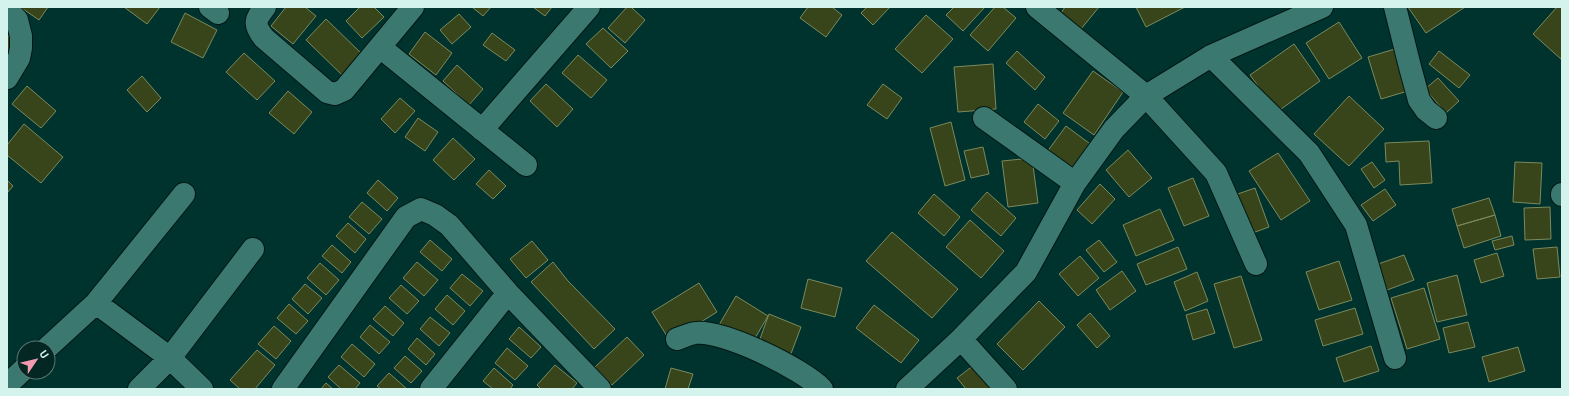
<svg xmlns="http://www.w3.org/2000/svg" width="1569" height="396" viewBox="0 0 1569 396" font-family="'PT Sans',sans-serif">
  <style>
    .building { fill: #38441a; stroke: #7b8a5d }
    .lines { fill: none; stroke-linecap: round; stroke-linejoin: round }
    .minor-casing { stroke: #041714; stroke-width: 24 }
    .minor { stroke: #3b7970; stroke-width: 22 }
  </style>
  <rect width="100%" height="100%" fill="#00332d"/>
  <path class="building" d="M20 7H48L39 20Z
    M124 7H160L147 24Z
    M286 7H305L316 16 293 44 271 26Z
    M360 7H374L384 17 362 38 346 21Z
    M472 7H491L483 16Z
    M533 7H552L545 16Z
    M627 7H631L645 20 625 43 608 28Z
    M808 7H832L842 15 826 37 800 18Z
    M867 7H890L873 25 861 13Z
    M954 7H985L963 31 946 15Z
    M995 7H1003L1016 18 988 51 970 35Z
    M1065 7H1099L1081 29 1061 13Z
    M1136 7H1185L1146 27Z
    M1408 7H1465L1426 33Z
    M1557 7H1562V60L1533 34Z
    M185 13 217 30 203 58 171 42Z
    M459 14 471 27 452 44 440 30Z
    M926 15 953 39 922 73 895 49Z
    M326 19 363 55 343 76 306 40Z
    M1339 22 1362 58 1329 79 1306 43Z
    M603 28 628 51 611 68 586 44Z
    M425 32 452 53 436 75 409 54Z
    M492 33 515 50 506 61 483 45Z
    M7 35 17 44 7 56Z
    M1294 44 1320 81 1277 112 1250 75Z
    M1395 49 1408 91 1381 99 1368 57Z
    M1017 51 1045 77 1035 90 1006 63Z
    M1439 51 1470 75 1459 88 1429 64Z
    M244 53 275 81 257 100 226 72Z
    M578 55 607 80 591 98 562 73Z
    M993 64 996 109 958 112 954 67Z
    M457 65 483 89 469 105 443 81Z
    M1093 71 1123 92 1094 135 1063 113Z
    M142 76 161 98 147 112 127 90Z
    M1438 78 1459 101 1446 113 1425 89Z
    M546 84 573 109 557 127 530 101Z
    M883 84 902 98 887 119 867 105Z
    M27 86 56 111 41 128 12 104Z
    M288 91 312 112 294 134 269 113Z
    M1349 96 1384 129 1349 166 1314 134Z
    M400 98 415 111 395 133 381 119Z
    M1038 104 1059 121 1045 139 1024 122Z
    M418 118 438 132 425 151 405 137Z
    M951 122 965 180 945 186 930 128Z
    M24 124 63 157 41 183 7 155V145Z
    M1066 126 1093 146 1071 176 1044 156Z
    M453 138 475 159 454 180 433 160Z
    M1429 141 1432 183 1400 185 1399 161 1386 162 1385 143Z
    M983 147 989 174 971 178 964 151Z
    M1128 150 1152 178 1129 197 1106 170Z
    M1278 153 1310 201 1281 220 1249 171Z
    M1032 158 1038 203 1008 207 1002 161Z
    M1372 162 1385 180 1374 188 1361 169Z
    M1515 162 1542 163 1540 204 1513 202Z
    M489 170 506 186 493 199 476 184Z
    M1193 178 1209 216 1184 226 1168 188Z
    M7 180 13 186 7 193Z
    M378 180 398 198 387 211 367 193Z
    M1100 184 1115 199 1092 224 1077 210Z
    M1255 188 1269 227 1247 235 1232 196Z
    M1385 189 1396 205 1373 221 1361 205Z
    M987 192 1016 218 1001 236 971 210Z
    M934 194 960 217 944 236 918 213Z
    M1489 198 1495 215 1457 226 1452 209Z
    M362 202 382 219 369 234 349 217Z
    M1550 207 1551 239 1525 240 1524 208Z
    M1160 209 1174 240 1136 256 1123 225Z
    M1495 215 1501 236 1464 248 1457 226Z
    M970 220 1004 251 981 278 946 247Z
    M348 223 366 239 355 253 336 236Z
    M892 232 958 289 932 318 866 261Z
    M1512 236 1514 245 1495 250 1492 241Z
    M430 240 452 259 442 271 420 252Z
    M1099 240 1117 262 1104 272 1086 250Z
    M532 241 548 260 526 278 510 259Z
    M332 245 351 262 342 273 322 256Z
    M1178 247 1187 269 1146 285 1137 264Z
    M1557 247 1560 277 1537 279 1533 249Z
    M1497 253 1504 276 1481 283 1474 260Z
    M1404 255 1414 280 1387 290 1378 264Z
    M1080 256 1099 278 1078 296 1059 274Z
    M1339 261 1352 300 1319 310 1306 272Z
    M417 262 438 280 424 296 403 278Z
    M553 262 568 281 615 329 594 349 531 282Z
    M320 263 339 280 326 295 307 278Z
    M1122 271 1136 291 1110 310 1096 290Z
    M1197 272 1208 301 1185 311 1174 282Z
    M462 274 483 291 470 306 450 288Z
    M1457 275 1467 315 1437 322 1427 283Z
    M1241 276 1262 340 1234 348 1214 284Z
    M808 279 842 288 835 317 801 308Z
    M699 283 717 312 670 341 652 312Z
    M305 284 322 298 308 314 292 299Z
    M401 285 419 301 407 314 389 298Z
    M1424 288 1440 339 1407 349 1391 298Z
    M447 295 465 311 453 325 435 309Z
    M736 296 768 316 751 345 719 325Z
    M1039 301 1065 327 1023 370 997 344Z
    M289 304 308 321 296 334 277 318Z
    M874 305 919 340 901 363 856 328Z
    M385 306 404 323 393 336 373 319Z
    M1355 308 1363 334 1323 346 1315 320Z
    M1207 309 1215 333 1193 340 1186 315Z
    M1090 313 1110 336 1097 348 1077 325Z
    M769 314 801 327 789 359 757 347Z
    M430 317 450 333 439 346 420 329Z
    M1468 322 1475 347 1449 353 1443 328Z
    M370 325 390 342 379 354 360 337Z
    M274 326 291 341 276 359 258 344Z
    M519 327 541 347 531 358 509 339Z
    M627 337 644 355 612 385 595 367Z
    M417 338 435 354 426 365 408 349Z
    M352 344 375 364 364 377 341 357Z
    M1371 346 1379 371 1344 382 1336 358Z
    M1518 347 1525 371 1489 382 1482 357Z
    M507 348 528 366 515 380 495 363Z
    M257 350 275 365 255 389H240L230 380Z
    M405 356 422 371 411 383 394 368Z
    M978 362 999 389H966L957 378Z
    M339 365 360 383 355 389H341L328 377Z
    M555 365 577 383 572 389H541L537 385Z
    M494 368 513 385 510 389H493L483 381Z
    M671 368 693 374 688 389H665Z
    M389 373 407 389H381L377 386Z
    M326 383 333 389H321Z"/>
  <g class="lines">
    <g class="minor-casing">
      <path id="minor" d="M210 7 218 13
        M265 7C255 20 253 24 264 38L327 92 335 94 344 90 413 7
        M1037 7 1146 96 1216 173 1256 264
        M1395 7 1410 67 1419 100 1426 110 1436 118
        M7 9 17 20 21 36V48L19 58 7 78
        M380 47 526 165
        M1211 56 1309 153 1356 225 1395 358
        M984 118 1075 183
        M482 130 589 7
        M1562 194V195
        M96 303 170 358 202 389
        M677 339C683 337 689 334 695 333 722 329 803 369 822 389
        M961 339 1006 389
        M47 348 96 303 184 194
        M7 385 24 369
        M139 389 170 358 253 249
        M283 389 406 217 421 209 435 215 449 225 508 293 600 389
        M431 389 508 293
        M907 389 961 339 1026 272 1075 183 1114 129 1146 96 1211 56 1322 7"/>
    </g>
    <use href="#minor" class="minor"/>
  </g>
  <rect width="1569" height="396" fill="none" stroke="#d4f3ed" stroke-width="16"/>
  <g transform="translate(36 360) rotate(55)"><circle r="19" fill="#042723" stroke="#577974"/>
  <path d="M0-3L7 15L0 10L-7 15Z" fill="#f29ab0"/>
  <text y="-6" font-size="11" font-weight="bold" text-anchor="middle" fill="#d4f3ed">U</text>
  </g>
</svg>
